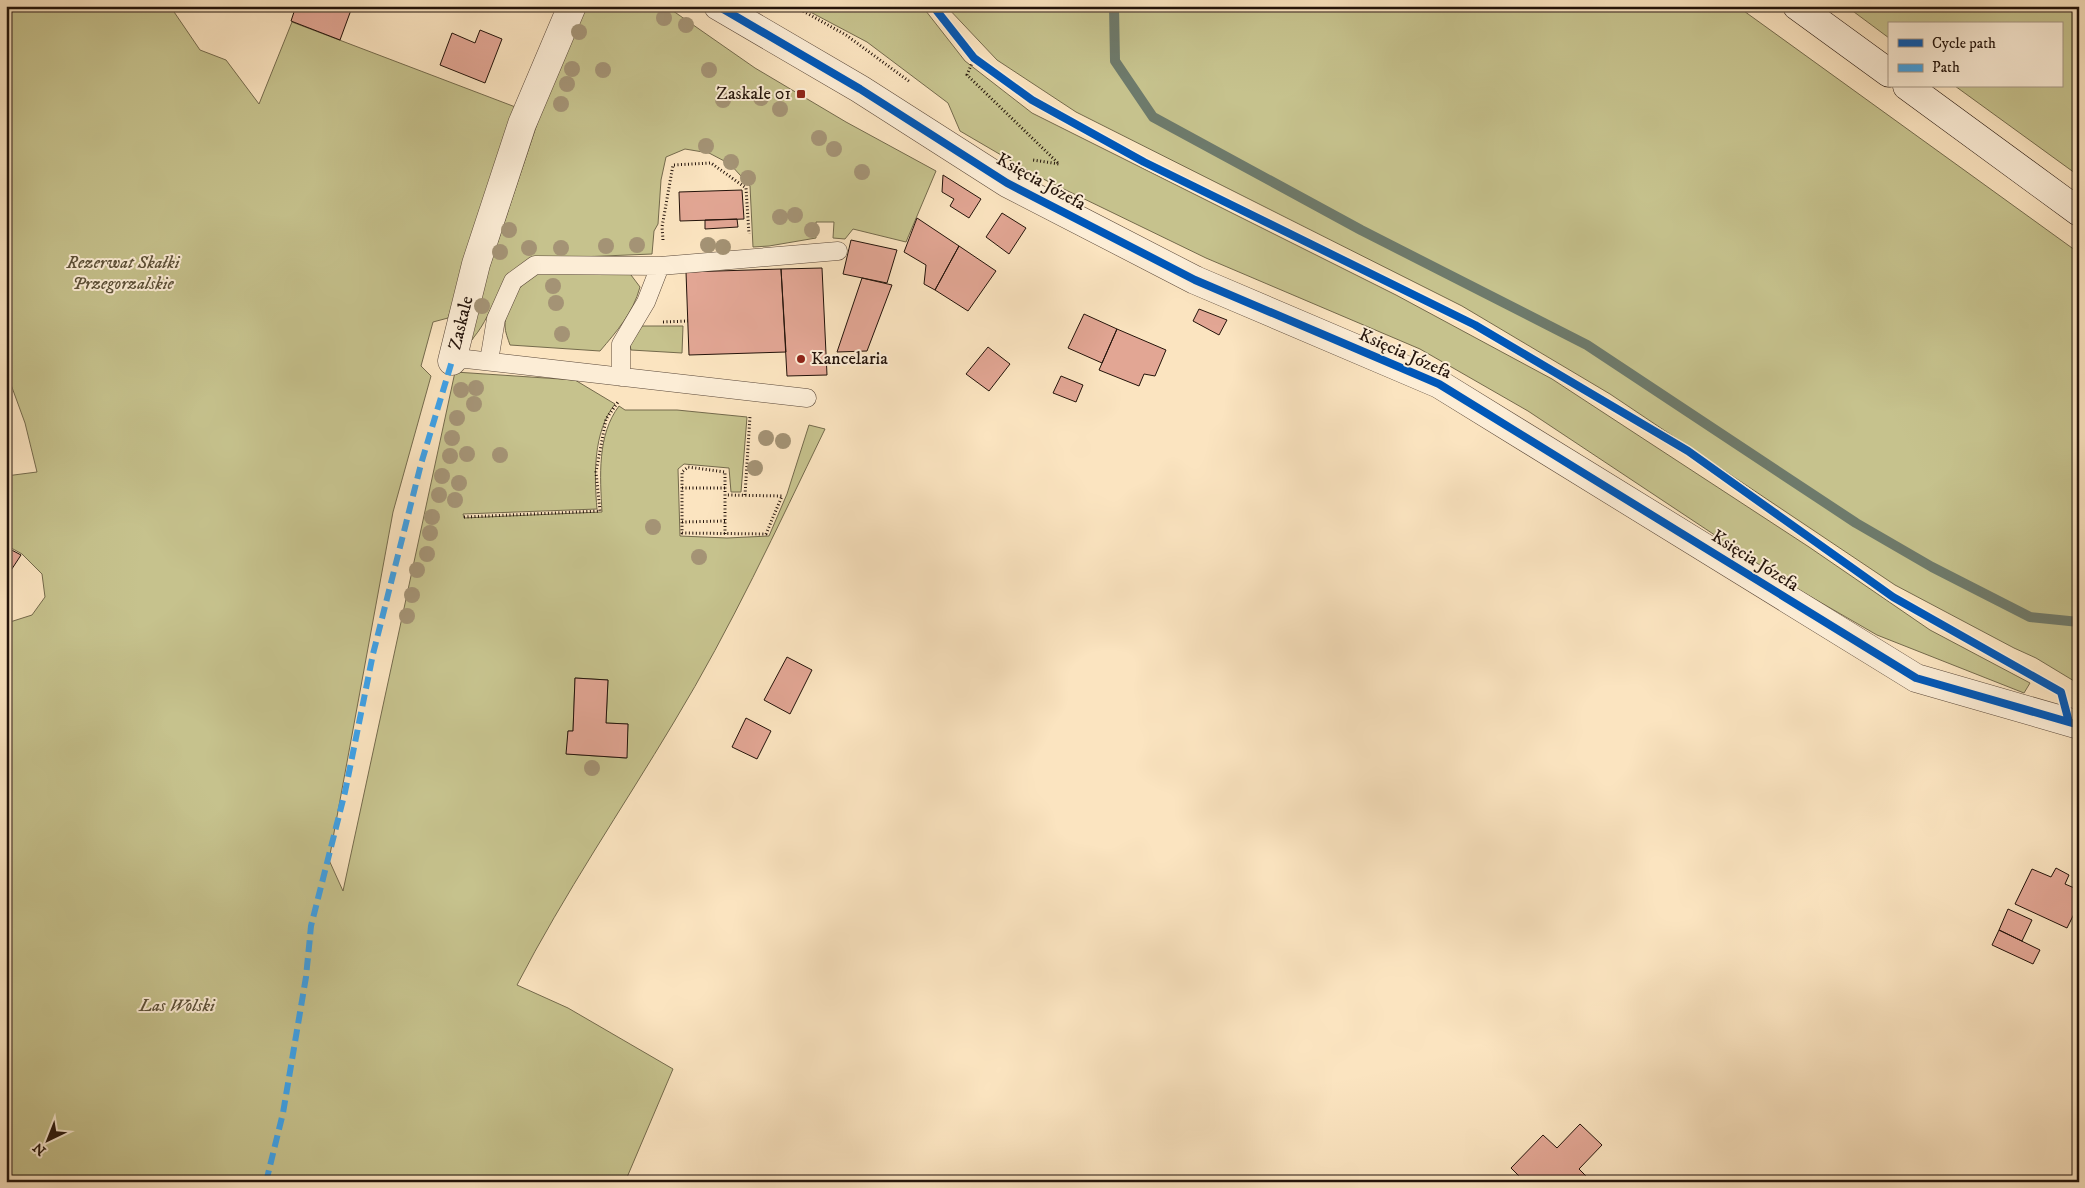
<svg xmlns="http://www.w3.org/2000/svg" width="2085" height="1188" viewBox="0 0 2085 1188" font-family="'IM FELL DW Pica',serif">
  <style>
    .green { fill: #c6c28d; stroke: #746a4c; fill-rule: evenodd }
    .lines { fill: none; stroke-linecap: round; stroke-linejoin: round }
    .stream { stroke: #6e7a6b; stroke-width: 10 }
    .building { fill: #e2a694; stroke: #23130a }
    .lane-casing { stroke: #594738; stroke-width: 19 }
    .street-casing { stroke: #594738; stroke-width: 29 }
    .secondary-casing { stroke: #23130a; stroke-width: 29 }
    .path { stroke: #23130a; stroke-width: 3; stroke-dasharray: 1 2.5; stroke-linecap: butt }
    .lane { stroke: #fcedd6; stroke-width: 18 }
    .street { stroke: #fcedd6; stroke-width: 28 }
    .secondary { stroke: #fcedd6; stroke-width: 28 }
    .quiet { stroke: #3ea2e9; stroke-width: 6; stroke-dasharray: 12 6; stroke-linecap: butt }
    .cycleway-casing { stroke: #fcedd6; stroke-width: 11 }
    .cycleway { stroke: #0057b8; stroke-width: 8 }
    .tree { fill: #a49375 }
    .poi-dot { fill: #8f2418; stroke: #fcedd6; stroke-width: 2 }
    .labels { text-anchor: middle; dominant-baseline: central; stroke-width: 4; stroke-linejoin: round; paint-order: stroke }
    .poi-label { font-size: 18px; fill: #23130a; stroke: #fcedd6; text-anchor: end }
    .street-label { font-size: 18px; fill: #23130a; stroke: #fcedd6 }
    .park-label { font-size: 18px; font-style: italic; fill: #5c5038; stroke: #fcedd6 }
  </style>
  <rect width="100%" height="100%" fill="#fbe4c0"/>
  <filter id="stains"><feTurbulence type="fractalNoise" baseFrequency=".004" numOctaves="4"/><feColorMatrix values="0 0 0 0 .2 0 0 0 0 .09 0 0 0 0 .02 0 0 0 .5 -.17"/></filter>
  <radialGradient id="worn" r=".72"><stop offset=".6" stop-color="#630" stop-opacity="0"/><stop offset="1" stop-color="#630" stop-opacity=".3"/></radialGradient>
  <path class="green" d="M6 6H170L200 50 226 60 259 104 292 22 518 108 448 318 433 322 421 366 431 376 393 512 329 860 343 891 455 372 575 380 615 404C593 432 594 475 597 509L463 514 464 518 602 512C600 477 597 435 619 406L625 410H677L747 417 741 492H731L729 468 684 464 678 469 680 536 727 538 769 536 787 494 809 425 825 429C777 528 731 628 674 722 622 809 564 894 517 985L568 1008 673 1069 625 1182H6V620L10 622 32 615 45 597 42 574 22 554 6 545V476L37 472 25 423 6 371ZM575 678 608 680 606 723 628 724 626 758 567 754 568 731H573Z
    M581 6H666L755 68 846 122 936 171 906 242 853 229 845 239 833 238 834 222H816V238L769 246 753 247 750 186 730 164 709 153 685 149 666 157 661 180 658 224 654 231 652 254 531 259C499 273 495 312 474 337L472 340 466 337 557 64Z
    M799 6H922L965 61 1032 113 1396 295 1552 379 1809 547 1930 630 2030 683 2024 693 1877 635 1787 583 1528 411 1420 349 1206 258 1037 176 960 131 948 103 867 42Z
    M946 6H1737L2079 253V684L2036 658 2014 648 1895 585 1610 394 1462 306 1076 112 997 60Z
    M1846 6H2079V176L1955 86H2061V24H1889V38Z
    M628 271 640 287C633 313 617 331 600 351L510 345C508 339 505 332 505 326 505 307 520 282 536 273Z
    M638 326H683L682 353 631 350 629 341Z"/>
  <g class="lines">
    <path class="stream" d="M1114 6 1115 61 1153 117 1361 230 1587 345 1856 523 1932 567 2030 617 2079 622"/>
  </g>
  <path class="building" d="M296 6H350L349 9 351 10 340 40 291 21Z
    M480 30 502 39 485 83 440 65 452 33 475 43Z
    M943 175 981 199 969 218 950 206 954 199 942 192Z
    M742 190 744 219 680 221 679 192Z
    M1002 213 1026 228 1009 254 986 237Z
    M917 218 959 246 935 290 924 284 926 265 904 252Z
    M737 219 738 227 705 229V220Z
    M851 240 897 250 887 283 843 274Z
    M959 246 996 271 968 311 935 290Z
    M822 268 827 375 787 376 781 269Z
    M781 269 786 352 689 355 686 272Z
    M862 278 892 285 867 351 837 352Z
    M1199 309 1227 320 1219 335 1193 321Z
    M1084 314 1117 329 1102 363 1068 348Z
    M1117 329 1166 350 1155 376 1144 374 1139 386 1099 370Z
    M988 347 1010 364 989 391 966 374Z
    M1061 376 1083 385 1076 402 1053 393Z
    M6 547 21 555 6 578Z
    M787 657 812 670 790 714 764 700Z
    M575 678 608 680 606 723 628 724 627 758 566 754 568 731H573Z
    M746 718 771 731 757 759 732 747Z
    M2056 868 2069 875 2065 884 2079 890V904L2067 928 2015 904 2032 869 2051 877Z
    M2008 909 2032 920 2022 941 1999 930Z
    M1999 930 2040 950 2033 964 1992 945Z
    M1580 1124 1602 1145 1579 1169 1592 1182H1525L1511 1168 1543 1135 1557 1148Z"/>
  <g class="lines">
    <g class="lane-casing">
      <path id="lane" d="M660 266 838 251
        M452 361 466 359 807 398
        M489 361 496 319 513 281 535 265 660 266 646 302 621 344V377"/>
    </g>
    <g class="street-casing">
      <g id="street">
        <path d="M718 6 860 89 1007 183 1195 280 1439 384 1916 678 2079 725"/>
        <path id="s1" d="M452 361 476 264 522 124 572 6"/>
      </g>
    </g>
    <g class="secondary-casing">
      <path id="secondary" d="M1797 6 1889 73
        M1907 86 2079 212"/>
    </g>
    <path class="path" d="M794 6 846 35 910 82
      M974 58 967 75 1059 164 1033 160
      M663 240 662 227 673 165 711 163 746 188 749 234
      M663 322 688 321
      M682 488H726
      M745 495 750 416
      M464 517 600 511 596 472 606 419 618 402
      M682 522 725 521
      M725 534V472L688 467 682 472V533L766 534 782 496 726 495"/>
    <use href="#lane" class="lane"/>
    <use href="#street" class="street"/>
    <use href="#secondary" class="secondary"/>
    <path class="quiet" d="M6 1177 13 1182
      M266 1182 283 1113 306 977 311 926 345 792 373 654 421 464 452 361"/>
    <g class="cycleway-casing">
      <path id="cycleway" d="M718 6 860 89 1007 183 1195 280 1439 384 1916 678 2079 725
        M933 6 974 58 1032 100 1144 162 1475 325 1688 451 1893 597 2061 692 2069 722"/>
    </g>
    <use href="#cycleway" class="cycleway"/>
  </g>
  <g class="tree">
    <circle cx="664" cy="18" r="8"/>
    <circle cx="686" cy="25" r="8"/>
    <circle cx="579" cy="32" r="8"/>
    <circle cx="572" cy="69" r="8"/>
    <circle cx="603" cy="70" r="8"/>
    <circle cx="709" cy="70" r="8"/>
    <circle cx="567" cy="84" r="8"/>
    <circle cx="761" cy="98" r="8"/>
    <circle cx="723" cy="100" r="8"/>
    <circle cx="561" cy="104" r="8"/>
    <circle cx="780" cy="109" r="8"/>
    <circle cx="819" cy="138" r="8"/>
    <circle cx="706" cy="146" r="8"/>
    <circle cx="834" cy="149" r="8"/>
    <circle cx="731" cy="162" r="8"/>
    <circle cx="862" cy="172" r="8"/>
    <circle cx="748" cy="178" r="8"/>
    <circle cx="795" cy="215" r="8"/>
    <circle cx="780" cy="217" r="8"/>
    <circle cx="509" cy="230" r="8"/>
    <circle cx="812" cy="230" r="8"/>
    <circle cx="637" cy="245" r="8"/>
    <circle cx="708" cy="245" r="8"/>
    <circle cx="606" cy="246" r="8"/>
    <circle cx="723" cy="247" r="8"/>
    <circle cx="529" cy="248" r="8"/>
    <circle cx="561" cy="248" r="8"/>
    <circle cx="500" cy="252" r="8"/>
    <circle cx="553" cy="286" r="8"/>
    <circle cx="556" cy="303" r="8"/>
    <circle cx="482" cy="306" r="8"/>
    <circle cx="562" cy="334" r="8"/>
    <circle cx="476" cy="388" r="8"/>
    <circle cx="461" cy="390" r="8"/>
    <circle cx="474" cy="404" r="8"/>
    <circle cx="457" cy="418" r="8"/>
    <circle cx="452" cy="438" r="8"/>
    <circle cx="766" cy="438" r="8"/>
    <circle cx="783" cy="441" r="8"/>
    <circle cx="467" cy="454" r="8"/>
    <circle cx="500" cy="455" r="8"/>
    <circle cx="450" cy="456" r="8"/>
    <circle cx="755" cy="468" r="8"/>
    <circle cx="442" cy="476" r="8"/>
    <circle cx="459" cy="483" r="8"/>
    <circle cx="439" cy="495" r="8"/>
    <circle cx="455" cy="500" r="8"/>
    <circle cx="432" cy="517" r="8"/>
    <circle cx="653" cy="527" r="8"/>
    <circle cx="430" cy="533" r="8"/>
    <circle cx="427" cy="554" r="8"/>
    <circle cx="699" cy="557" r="8"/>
    <circle cx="417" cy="570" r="8"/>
    <circle cx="412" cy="595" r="8"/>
    <circle cx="407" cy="616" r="8"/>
    <circle cx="592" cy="768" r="8"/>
  </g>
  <g class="poi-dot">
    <rect x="796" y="89" width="10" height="10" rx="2.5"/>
    <circle cx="801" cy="359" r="5"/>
  </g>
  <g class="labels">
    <g class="poi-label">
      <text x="791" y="94">Zaskale 01</text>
      <text x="811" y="359" text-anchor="start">Kancelaria</text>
    </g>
    <g class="street-label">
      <text transform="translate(1041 182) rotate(29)">Księcia Józefa</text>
      <text stroke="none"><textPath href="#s1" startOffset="39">Zaskale</textPath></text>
      <text transform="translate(1405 354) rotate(24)">Księcia Józefa</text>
      <text transform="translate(1755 561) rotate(32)">Księcia Józefa</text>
    </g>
    <g class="park-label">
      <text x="123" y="263">Rezerwat Skałki<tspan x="123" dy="21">Przegorzalskie</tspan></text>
      <text x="177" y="1006">Las Wolski</text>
    </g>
  </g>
  <rect width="2085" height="1188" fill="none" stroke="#fbe4c0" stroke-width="25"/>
  <rect x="8" y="8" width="2070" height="1173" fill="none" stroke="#23130a" stroke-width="2.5"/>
  <rect x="12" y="12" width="2060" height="1163" fill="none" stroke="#23130a"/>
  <rect x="1888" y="22" width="175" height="65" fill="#fcedd6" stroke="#a59684"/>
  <rect x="1898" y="39" width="25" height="8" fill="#0057b8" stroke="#a59684"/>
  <text x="1932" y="48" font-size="15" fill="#23130a">Cycle path</text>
  <rect x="1898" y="64" width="25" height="8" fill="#3ea2e9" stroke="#a59684"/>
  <text x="1932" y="72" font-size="15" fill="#23130a">Path</text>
  <g transform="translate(48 1140) rotate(223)" stroke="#fcedd6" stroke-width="4" paint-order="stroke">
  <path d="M0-4L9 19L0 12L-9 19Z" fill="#23130a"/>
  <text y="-8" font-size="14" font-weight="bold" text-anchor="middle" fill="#23130a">N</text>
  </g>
  <rect width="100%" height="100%" filter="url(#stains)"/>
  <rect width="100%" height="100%" fill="url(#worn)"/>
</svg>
